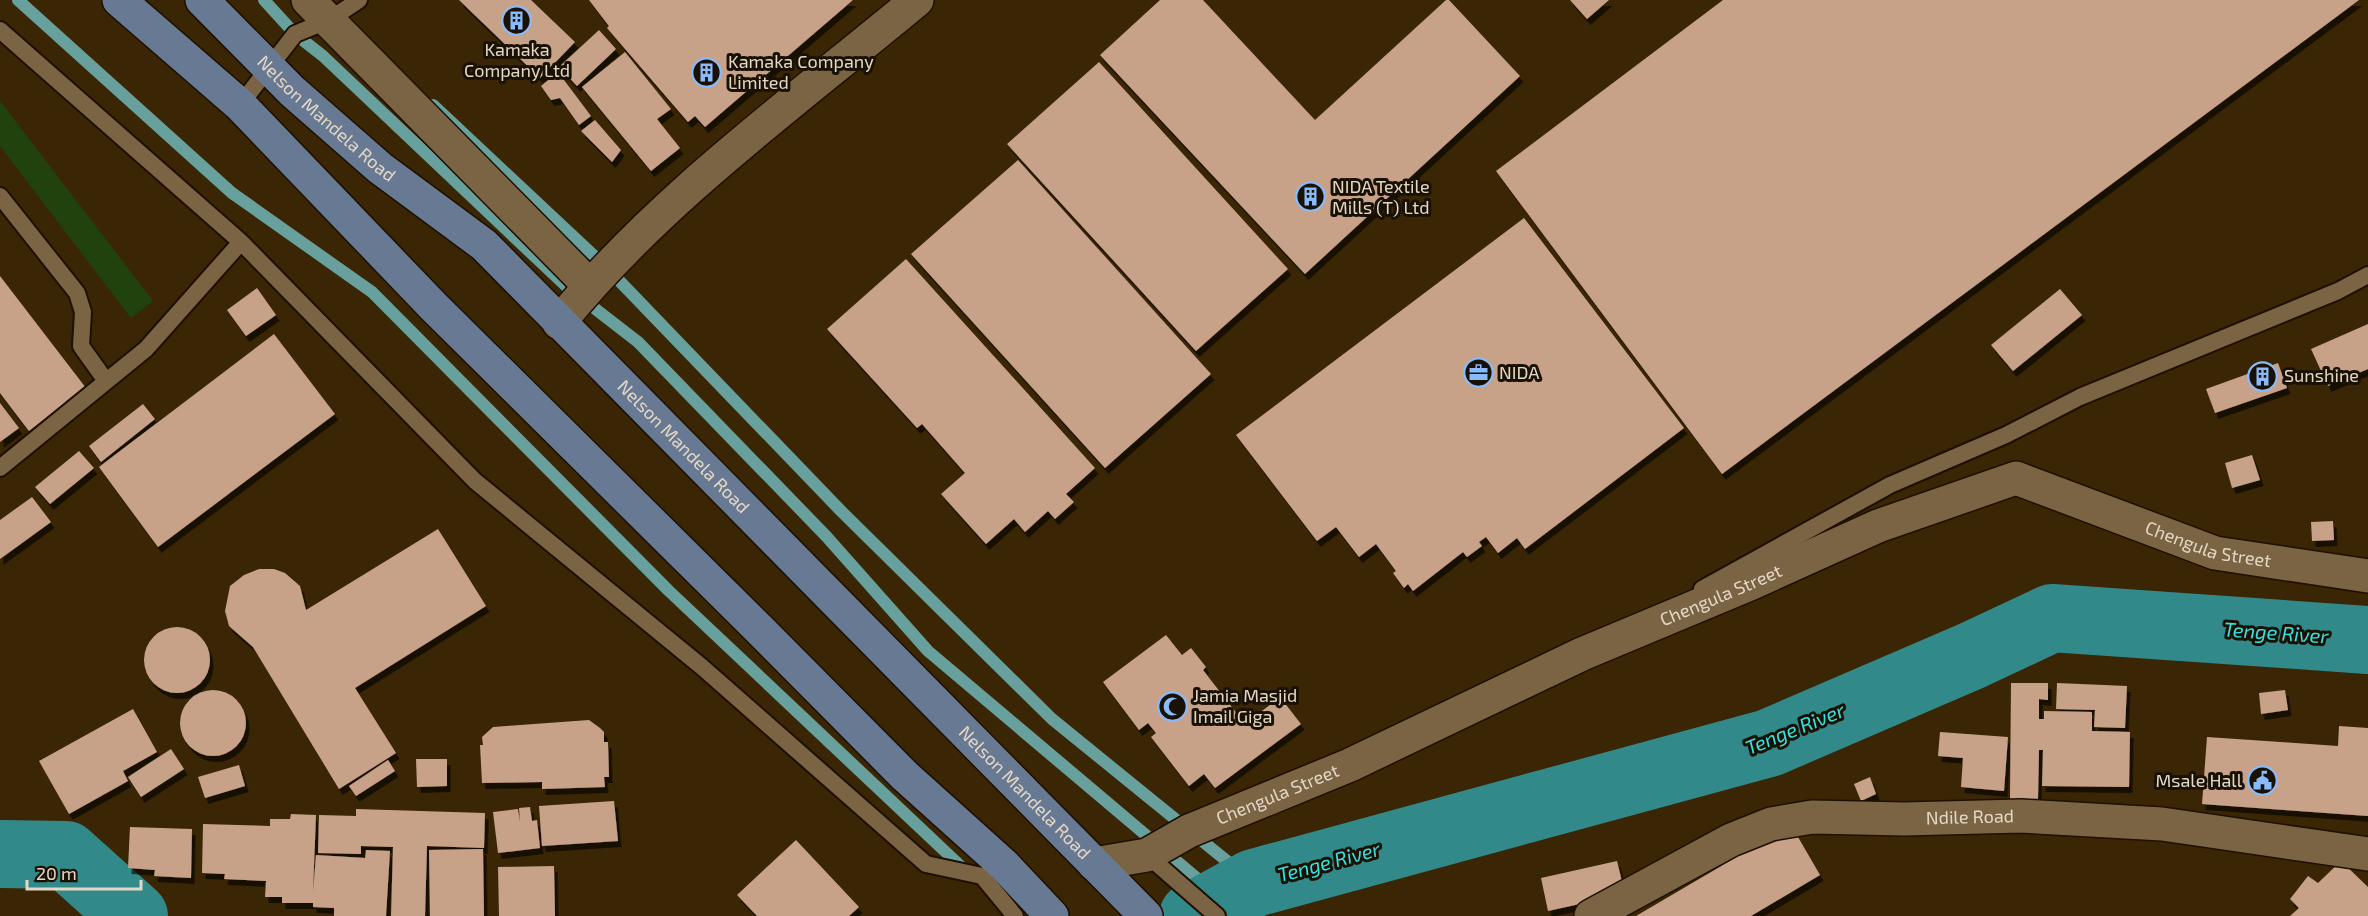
<svg xmlns="http://www.w3.org/2000/svg" width="2368" height="916" viewBox="0 0 2368 916" font-family="'Exo 2',sans-serif">
<style>
.green{fill:#21420d}
.lines{fill:none;stroke-linecap:round;stroke-linejoin:round}
.stream{stroke:#67a09c;stroke-width:12}
.river{stroke:#32898a;stroke-width:68}
.building{fill:#c7a289;filter:url(#shadow)}
.service-casing{stroke:#1e0f00;stroke-width:20}
.minor-casing{stroke:#1e0f00;stroke-width:36}
.primary-casing{stroke:#1e0f00;stroke-width:36}
.service{stroke:#7b6444;stroke-width:16}
.minor{stroke:#7b6444;stroke-width:33}
.primary{stroke:#687a93;stroke-width:33}
.labels{text-anchor:middle;stroke-width:6;stroke-linejoin:round;paint-order:stroke}
.poi-label{font-size:18px;fill:#e4d7c5;stroke:#1a1105;text-anchor:start}
.street-label{font-size:18px;fill:#e4d7c5;stroke:#1a1105}
.water-label{font-size:20px;font-style:italic;fill:#34e3e4;stroke:#1a1105}
</style>
<defs>
<filter id="shadow"><feDropShadow dx="3.5" dy="6" stdDeviation="0" flood-color="#0009"/></filter>
</defs>
<rect width="100%" height="100%" fill="#3a2604"/>
<!-- green -->
<path class="green" d="M0,101L153,301L131,318L0,146Z"/>
<g class="lines">
<!-- stream -->
<path class="stream" d="M18,0L232,193L372,292L669,591L969,874
M264,0L295,34L323,56L567,287L638,342L826,536L928,651L1224,901
M433,105L606,267L841,511L1052,719L1254,883"/>
<!-- river -->
<path class="river" d="M0,854L66,855L134,916
M1193,916L1254,883L1769,743L1971,656L2052,618L2368,640"/>
</g>
<!-- building -->
<path class="building" d="M459,0H531L575,42L540,78Z
M589,0H853L705,127L695,116L688,122L607,28L609,26Z
M1160,0H1203L1315,120L1446,0H1449L1520,76L1305,274L1100,55Z
M1570,0H1609L1587,19Z
M1723,0H2359L1722,474L1496,171Z
M599,30L616,49L577,86L559,67Z
M625,52L671,109L657,119L680,148L651,171L582,87Z
M1099,62L1288,269L1196,351L1007,144Z
M558,72L591,116L579,125L560,98L551,100L541,86Z
M595,120L621,150L612,162L581,131Z
M1018,160L1211,374L1105,468L911,254Z
M1524,218L1684,428L1525,549L1517,538L1498,553L1486,537L1479,542L1482,546L1467,557L1463,552L1413,591L1408,584L1404,588L1393,573L1396,571L1376,544L1359,557L1336,527L1317,541L1236,435Z
M906,259L1095,468L1066,494L1074,502L1055,519L1048,511L1025,532L1014,519L986,544L941,494L965,473L922,424L917,428L827,329Z
M0,276L86,388L29,431L0,393Z
M257,288L276,315L246,336L227,310Z
M2060,289L2082,315L2013,371L1991,345Z
M2368,324V369L2328,386L2311,349Z
M274,334L335,414L158,547L99,467Z
M2278,363L2287,388L2215,413L2206,389Z
M0,403L19,428L0,442Z
M143,404L155,419L101,462L89,446Z
M79,451L94,468L50,504L35,487Z
M2252,455L2260,480L2232,488L2225,463Z
M32,497L51,522L0,559V520Z
M2333,521L2334,540L2312,541L2311,522Z
M438,529L486,606L355,688L396,753L339,789L253,647L229,626L225,611L230,586L244,575L259,569H274L285,573L300,586L306,610Z
M144 660a33 33 0 1 1 66 0a33 33 0 1 1-66 0Z
M1166,635L1182,655L1191,648L1206,667L1203,670L1245,724L1280,697L1301,724L1215,788L1204,774L1189,786L1151,737L1156,733L1148,723L1139,730L1103,682Z
M2011,683H2048V700L2039,699V719H2044V711L2092,712V731L2130,732L2129,787L2042,786L2043,750H2039L2038,799H2010Z
M2057,683L2127,686L2125,728L2094,727L2095,710L2056,709Z
M2285,690L2288,710L2261,714L2259,693Z
M180 723a33 33 0 1 1 66 0a33 33 0 1 1-66 0Z
M133,709L157,752L123,771L128,781L69,814L39,761Z
M589,720L600,728L604,732V742H608L609,777H604L605,787L542,789V782L482,783L480,745H483L482,737L493,727Z
M2339,726L2368,728V816L2202,804L2207,737L2338,746Z
M1940,732L2008,737L2004,791L1961,787L1963,758L1938,756Z
M171,749L184,769L141,797L128,777Z
M416,759H447V786L417,787Z
M388,760L395,771L356,796L349,786Z
M239,765L245,786L205,798L198,777Z
M1870,777L1876,794L1861,801L1854,784Z
M614,801L618,841L542,846L539,806Z
M530,807L532,821L537,820L540,848L498,853L493,812L518,809L520,822L519,808Z
M356,809L485,813L484,848L427,846L425,916H391L393,847L361,846V854L318,853L319,815L356,816Z
M291,814L316,815L313,892L316,855L365,858L366,850L390,851L386,916H334V908L313,907V903H282V897H265L266,881L224,879L225,874L202,873L203,824L270,826V819H290Z
M1791,825L1820,875L1751,916H1636Z
M130,827L192,829L191,878L154,876L155,870L128,868Z
M796,840L859,907L849,916H757L737,895Z
M483,849L484,916H430L429,850Z
M1617,861L1625,894L1548,911L1541,878Z
M2341,861L2368,887V916H2290L2299,908L2290,899L2308,876L2318,883Z
M554,866L555,916H499L498,867Z"/>
<g class="lines">
<defs>
<path id="service" d="M0,30L241,242L475,481L702,667L926,864L982,876L1015,916
M240,105L295,34L329,20L359,0
M0,196L77,293L83,312L81,346L106,381
M0,468L146,349L241,242
M1702,589L1890,485L2006,435L2080,397L2338,291L2368,275
M1147,855L1217,916"/>
<g id="minor">
<path d="M308,0L589,285"/>
<path d="M559,323C657,201 797,100 917,0"/>
<path id="s1" d="M1094,864L1147,855L1189,831L1350,765L1582,654L1752,583L1878,526L2016,478L2215,553L2368,576"/>
<path id="s2" d="M1591,916L1731,840L1771,824L1812,817L1904,819L2021,816L2162,824L2368,854"/>
</g>
<g id="primary">
<path d="M119,0L240,105L433,306L760,630L905,776L1004,865L1052,916"/>
<path id="s3" d="M202,0L292,91L380,168L484,245L1146,916"/>
</g>
</defs>
<!-- service casing -->
<use href="#service" class="service-casing"/>
<!-- minor casing -->
<use href="#minor" class="minor-casing"/>
<!-- primary casing -->
<use href="#primary" class="primary-casing"/>
<!-- service -->
<use href="#service" class="service"/>
<!-- minor -->
<use href="#minor" class="minor"/>
<!-- primary -->
<use href="#primary" class="primary"/>
</g>
<!-- icons -->
<defs>
<symbol id="building-ring" viewBox="-11 -11 22 22"><circle r="9.5" fill="#1a1105" stroke="#89bafc" stroke-width="1.5"/><path d="M-4-6H4V6H1V3H-1V6H-4ZM-2.5-4.3h1.7v1.8h-1.7ZM.8-4.3h1.7v1.8H.8ZM-2.5-1h1.7V.8h-1.7ZM.8-1h1.7V.8H.8Z" fill="#89bafc"/></symbol>
<symbol id="office-ring" viewBox="-11 -11 22 22"><circle r="9.5" fill="#1a1105" stroke="#89bafc" stroke-width="1.5"/><path d="M-6-3h4V-5.5h4V-3h4V5H-6ZM-1-4.5V-3h2v-1.5ZM-6 0V1H6V0Z" fill="#89bafc"/></symbol>
<symbol id="mosque-ring" viewBox="-11 -11 22 22"><circle r="9.5" fill="#1a1105" stroke="#89bafc" stroke-width="1.5"/><path d="M3.5-4.9A6 6 0 1 0 3.5 4.9A5 5 0 1 1 3.5-4.9Z" fill="#89bafc"/></symbol>
<symbol id="civic-ring" viewBox="-11 -11 22 22"><circle r="9.5" fill="#1a1105" stroke="#89bafc" stroke-width="1.5"/><path d="M-.6-6.5H3V-4.5H.6V-3L4-1V1h2V6H-6V1h2V-1L-.6-3ZM-1.2 2.5V6h2.4V2.5Z" fill="#89bafc"/></symbol>
</defs>
<g fill-rule="evenodd">
<use href="#building-ring" x="500" y="4" width="33" height="33"/>
<use href="#building-ring" x="690" y="56" width="33" height="33"/>
<use href="#building-ring" x="1294" y="180" width="33" height="33"/>
<use href="#office-ring" x="1462" y="356" width="33" height="33"/>
<use href="#building-ring" x="2246" y="360" width="33" height="33"/>
<use href="#mosque-ring" x="1156" y="690" width="33" height="33"/>
<use href="#civic-ring" x="2246" y="764" width="33" height="33"/>
</g>
<g class="labels">
<!-- poi labels -->
<g class="poi-label">
<text x="517" y="56" text-anchor="middle">Kamaka<tspan x="517" dy="21">Company Ltd</tspan></text>
<text x="728" y="68">Kamaka Company<tspan x="728" dy="21">Limited</tspan></text>
<text x="1332" y="193">NIDA Textile<tspan x="1332" dy="21">Mills (T) Ltd</tspan></text>
<text x="1499" y="379">NIDA</text>
<text x="2284" y="382">Sunshine</text>
<text x="1193" y="702">Jamia Masjid<tspan x="1193" dy="21">Imail Giga</tspan></text>
<text x="2242" y="787" text-anchor="end">Msale Hall</text>
</g>
<!-- street labels -->
<g class="street-label">
<text dy="6" stroke="none"><textPath href="#s3" startOffset="172">Nelson Mandela Road</textPath></text>
<text dy="6" stroke="none"><textPath href="#s3" startOffset="658">Nelson Mandela Road</textPath></text>
<text dy="6" stroke="none"><textPath href="#s1" startOffset="1206">Chengula Street</textPath></text>
<text dy="6" stroke="none"><textPath href="#s1" startOffset="684">Chengula Street</textPath></text>
<text dy="6" stroke="none"><textPath href="#s3" startOffset="1144">Nelson Mandela Road</textPath></text>
<text dy="6" stroke="none"><textPath href="#s1" startOffset="198">Chengula Street</textPath></text>
<text dy="6" stroke="none"><textPath href="#s2" startOffset="402">Ndile Road</textPath></text>
</g>
<!-- water labels -->
<g class="water-label">
<text transform="translate(2276 633) rotate(4)" y="7">Tenge River</text>
<text transform="translate(1795 729) rotate(-22)" y="7">Tenge River</text>
<text transform="translate(1329 862) rotate(-15)" y="7">Tenge River</text>
</g>
</g>
<!-- scale -->
<path d="M27 880v9h114v-9" fill="none" stroke="#e4d7c5" stroke-width="3"/>
<text x="36" y="880" font-size="18" fill="#e4d7c5" stroke="#1a1105" stroke-width="4.5" paint-order="stroke">20 m</text>
</svg>
